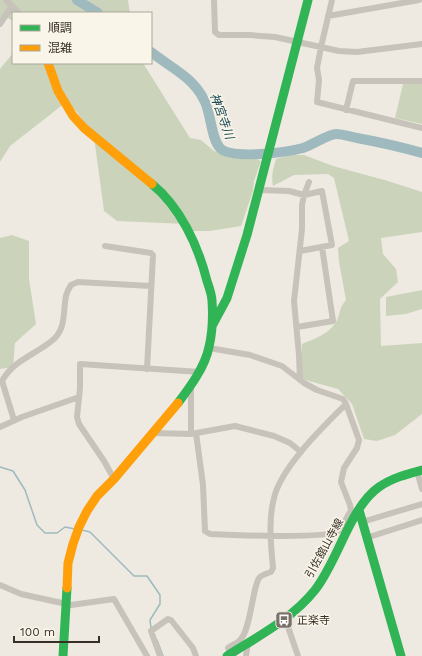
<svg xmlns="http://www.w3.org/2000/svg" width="422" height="656" viewBox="0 0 422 656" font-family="'Work Sans','Noto Sans JP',sans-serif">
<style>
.green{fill:#cbd4bb}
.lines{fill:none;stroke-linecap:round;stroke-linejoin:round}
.stream{stroke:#9ebabf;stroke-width:1.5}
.river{stroke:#9ebabf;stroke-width:10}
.street{stroke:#c7c2ba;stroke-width:6}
.fast{stroke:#30b455;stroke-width:9}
.slow{stroke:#ff9f0a;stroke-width:9}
.labels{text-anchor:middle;stroke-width:3;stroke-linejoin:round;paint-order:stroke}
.street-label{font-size:11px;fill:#383028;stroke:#faf5e9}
.poi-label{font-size:11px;fill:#383028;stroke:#faf5e9;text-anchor:start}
.water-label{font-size:12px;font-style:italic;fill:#1d4c5b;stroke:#faf5e9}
</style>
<rect width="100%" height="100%" fill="#eeeae1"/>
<!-- green -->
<path class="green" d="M0,0H128L130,13H13V21L6,17L0,24Z
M13,53V63H143L190,138L201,140L214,151L231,155L244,154L261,161L254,181L253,191L241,226L210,231H192L186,224L117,221L104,211L94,137L76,111L63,97L65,103L10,146L0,162V69Z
M403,84H422V124L395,118Z
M290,155H304L333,166L388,181L422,192V232L381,238L383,254L396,269L398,282L380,299L381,346L422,343V414L395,435L377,441L364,439L352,404L338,389L302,379V344C314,339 329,334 336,322C341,314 338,309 346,300L339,262L338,248L349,241L334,178L328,174L294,175L273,186C271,176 273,169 276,159Z
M12,235L29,241V279L36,324L15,343L13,367L0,369V238Z
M422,290V309L406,314L386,316V297Z"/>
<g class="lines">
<!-- stream -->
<path class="stream" d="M0,467L13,471L25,490L37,525L45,533H57L65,527L75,529
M82,530L90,532L134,576H147L160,595V604L150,620L151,628
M157,640L163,656"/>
<!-- river -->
<path class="river" d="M77,0L98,13
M151,52C170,67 193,77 204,100C211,112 211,139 220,148C232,160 288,152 303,148C312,145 329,134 336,134C343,134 351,137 357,138C379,142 401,147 422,153"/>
<!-- street -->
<path class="street" d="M6,0L19,13
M214,0L215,32L219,35H249L275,37L339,51L357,52L422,44
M332,0L321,47L317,68L319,80L317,102L422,128
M328,16L419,0
M0,24L12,6
M346,110L353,81H422
M259,190L289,191L304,195L322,191L332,245L300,251
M105,246L151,253L153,255L147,369
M297,327L333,321L322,247
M209,348L250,355L282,366L304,383L317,390L343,399L346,404L359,440L357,448L344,468L341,482L350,505L351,511L356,516
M300,380L299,355L294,301L302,229V205L304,195L309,182
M191,388V434
M14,420L2,381C13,360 37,354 54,339C66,328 63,311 66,296C67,292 69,288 71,285L78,282L151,286
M0,427L22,417L79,397
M152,433L191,434L235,426L274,436L290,443L301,452
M196,433L203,485L205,531L210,534C228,535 328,539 338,531C344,527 346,517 351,511
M417,471L422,489
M114,479L104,461L79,424L77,417L80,388V364L200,372
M362,522L422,504
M366,538L422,520
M0,585L21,594L71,605L114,599L147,656
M285,618L298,656
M231,653L228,648C232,645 238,643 241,639C251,628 253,583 260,577C262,575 268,573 271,572L273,568C271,545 268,521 274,498C281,467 324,426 346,404
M160,656L151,631L168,619L171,620L193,648L196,656
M246,656L248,642"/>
<!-- fast -->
<path class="fast" d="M152,184C180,207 198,245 207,281C209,287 212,295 212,301C213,315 212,334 209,347C205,367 190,387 178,403
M212,326L227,298L247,235L308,0
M359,510L401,656
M63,656L67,588
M227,656C257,637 292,619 315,590C338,561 350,507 379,487C392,478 407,474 422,470"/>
<!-- slow -->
<path class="slow" d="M48,63L58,91L73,116L84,128L152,184
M67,588L68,563L73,544L79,527L87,511L97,496L114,479L178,403"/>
</g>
<!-- icons -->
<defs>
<symbol id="bus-square" viewBox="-11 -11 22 22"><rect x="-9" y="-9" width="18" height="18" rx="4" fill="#787169" stroke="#faf5e9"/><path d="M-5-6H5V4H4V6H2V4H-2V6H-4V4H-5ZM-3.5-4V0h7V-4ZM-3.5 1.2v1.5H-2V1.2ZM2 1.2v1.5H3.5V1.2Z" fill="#fff"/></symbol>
</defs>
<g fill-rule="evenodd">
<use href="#bus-square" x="274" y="610" width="20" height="20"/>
</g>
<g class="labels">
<!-- street labels -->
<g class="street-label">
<text transform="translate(324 548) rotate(-61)" y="4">引佐舘山寺線</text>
</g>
<!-- poi labels -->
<g class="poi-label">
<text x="297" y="624">正楽寺</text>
</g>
<!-- water labels -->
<g class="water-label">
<text transform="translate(222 116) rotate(70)" y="4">神宮寺川</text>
</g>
</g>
<!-- legend -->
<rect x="12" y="12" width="140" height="52" fill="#faf5e9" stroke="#aca69c"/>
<rect x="20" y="25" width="20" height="6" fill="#30b455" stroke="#aca69c"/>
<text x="48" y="32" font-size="12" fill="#383028">順調</text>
<rect x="20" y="45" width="20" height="6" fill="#ff9f0a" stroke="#aca69c"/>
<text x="48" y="52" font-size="12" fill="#383028">混雑</text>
<!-- scale -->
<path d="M14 636v6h85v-6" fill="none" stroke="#383028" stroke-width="2"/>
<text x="20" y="636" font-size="12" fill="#383028" stroke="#faf5e9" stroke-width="3" paint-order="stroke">100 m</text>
</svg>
